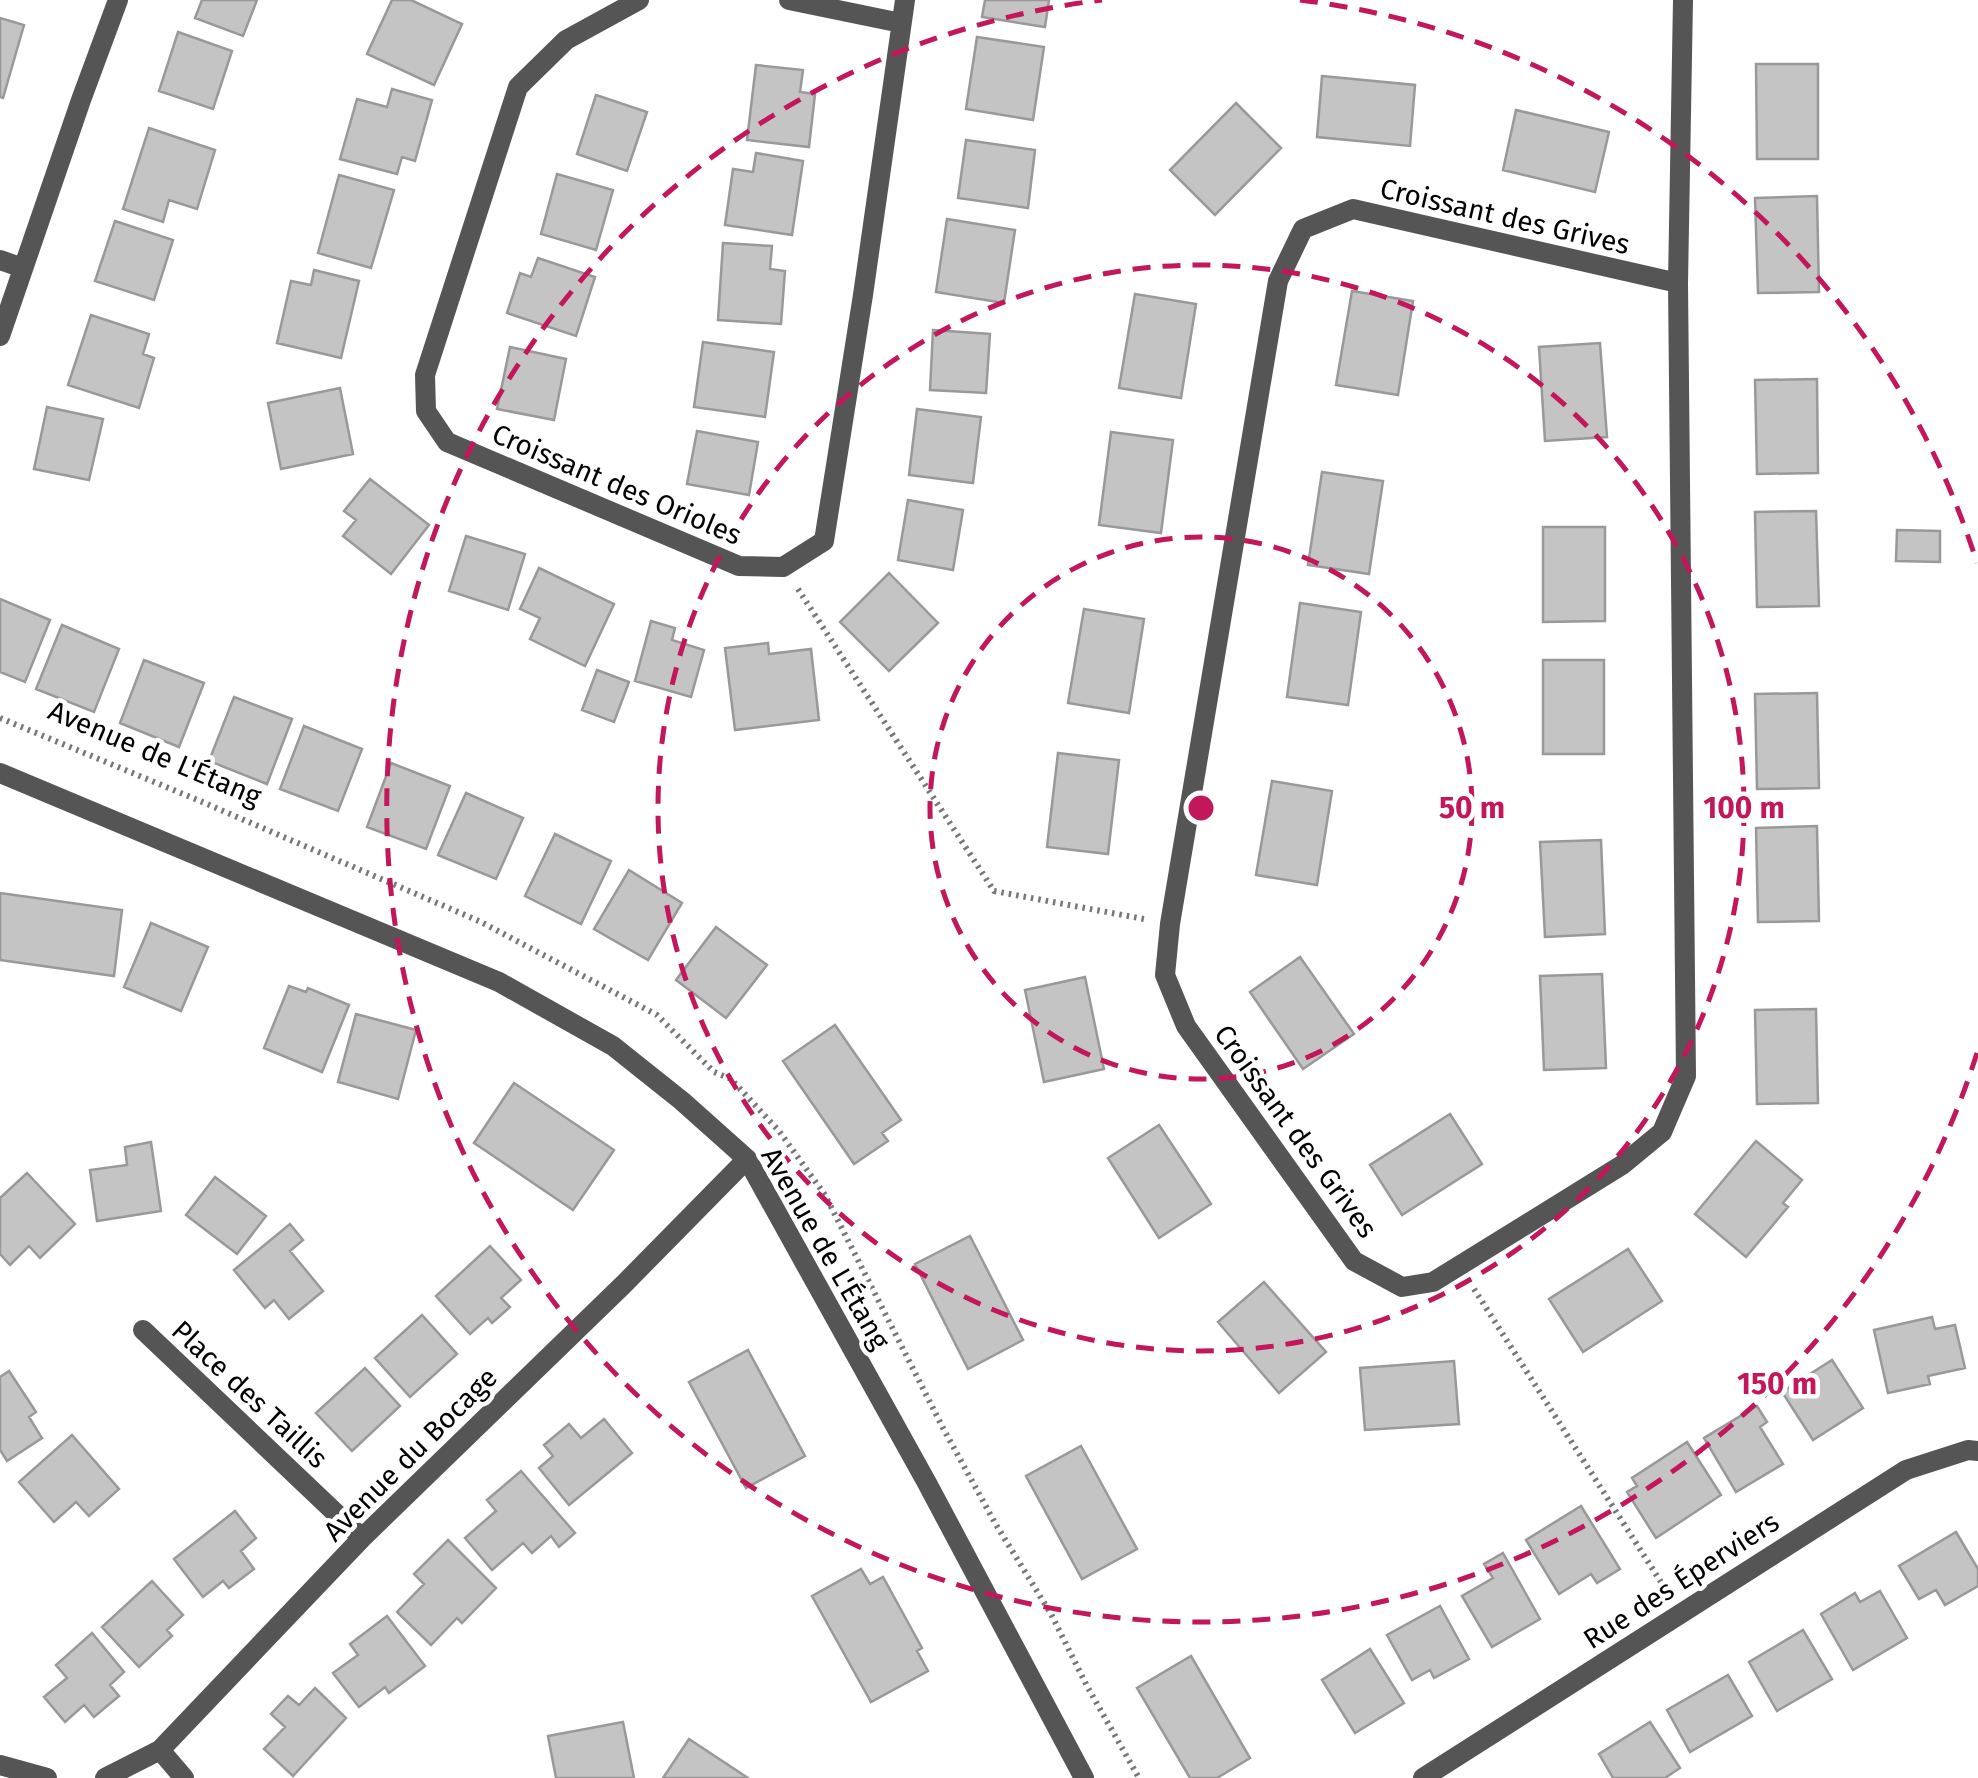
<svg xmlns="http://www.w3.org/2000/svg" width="1978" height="1778" viewBox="0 0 1978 1778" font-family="'Fira Sans',sans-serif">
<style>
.building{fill:#c4c4c4;stroke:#999;stroke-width:2.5}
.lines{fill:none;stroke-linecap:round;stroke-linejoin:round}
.path{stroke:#777;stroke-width:6;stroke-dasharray:2.5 5;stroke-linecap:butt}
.minor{stroke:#555;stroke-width:20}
.ring{fill:none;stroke:#c2185b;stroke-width:5;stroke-dasharray:18 12}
.labels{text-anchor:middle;stroke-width:9;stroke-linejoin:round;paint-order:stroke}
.street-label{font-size:28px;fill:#000;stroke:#fff}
.centre{fill:#c2185b;stroke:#fff;stroke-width:5}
.ring-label{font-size:30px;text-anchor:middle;font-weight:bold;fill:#c2185b;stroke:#fff;stroke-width:9;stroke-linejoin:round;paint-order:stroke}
</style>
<rect width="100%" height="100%" fill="#fff"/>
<!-- building -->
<path class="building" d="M202,0H257L243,36L195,18Z
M392,0H411L462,24L434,85L367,54Z
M985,0H1049L1045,27L982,17Z
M0,18L24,25L3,98L0,97Z
M178,32L232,51L213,109L159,91Z
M977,37L1044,47L1033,120L966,109Z
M1756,64H1818V159H1757Z
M756,65L803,70L800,92L815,94L809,147L747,140Z
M1322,76L1415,85L1410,146L1317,137Z
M392,89L432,100L415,161L402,157L397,174L340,159L357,99L387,107Z
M596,95L647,112L627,171L577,154Z
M1236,103L1281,148L1215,215L1170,170Z
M1516,110L1609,132L1595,192L1503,170Z
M149,128L215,150L197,209L169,200L163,222L123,209Z
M966,140L1035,150L1028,208L958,198Z
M756,153L803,161L792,235L725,225L733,169L753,172Z
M557,174L613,190L596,250L541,234Z
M339,175L394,190L371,268L318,253Z
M1817,196L1819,292L1758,293L1755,198Z
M947,219L1015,230L1004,303L936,292Z
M115,221L173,240L154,300L95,281Z
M723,243L772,246L770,269L785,271L781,324L718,320Z
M538,258L595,277L576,336L507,313L520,273L531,277Z
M314,270L359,281L341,358L277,343L291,281L311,285Z
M1352,291L1413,301L1398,395L1336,385Z
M1135,294L1196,304L1181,398L1119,388Z
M91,315L149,334L143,354L154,358L139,408L68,385Z
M933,330L990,334L986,393L930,390Z
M703,342L774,352L765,417L694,407Z
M1600,343L1607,437L1545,441L1539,347Z
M510,347L566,359L554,420L497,409Z
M1817,379L1818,473L1757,474L1755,380Z
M340,388L353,454L281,469L268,403Z
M47,407L103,419L89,480L34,469Z
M917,409L981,417L973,483L909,475Z
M697,431L758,442L749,495L687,484Z
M1111,432L1173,440L1161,533L1099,525Z
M1322,472L1383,481L1369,574L1308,565Z
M370,479L429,525L391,574L343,536L356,520L344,511Z
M908,500L963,510L953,570L898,560Z
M1816,511L1819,606L1757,607L1755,512Z
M1543,527H1605V621L1543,622Z
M1897,530L1940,531V562L1896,561Z
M466,536L525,554L508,610L449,591Z
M539,568L614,604L585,666L530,639L540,618L520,609Z
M889,573L938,623L889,671L840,622Z
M0,599L50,620L25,682L0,672Z
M1300,603L1361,612L1348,705L1287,697Z
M1084,609L1144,619L1129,713L1068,703Z
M651,621L675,628L672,640L704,650L691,697L635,681Z
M62,625L119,649L94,712L36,689Z
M768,643L769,654L811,649L819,720L735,730L725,648Z
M144,660L204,683L179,747L120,723Z
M1543,660H1604V754H1543Z
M597,670L629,682L614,722L582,710Z
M1817,693L1819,788L1757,789L1755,694Z
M234,697L292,719L267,784L209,761Z
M304,726L362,749L338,811L280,789Z
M1058,753L1119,760L1108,854L1047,847Z
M391,763L450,786L426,849L367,827Z
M1272,781L1332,791L1317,885L1256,875Z
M466,793L523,818L496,879L438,855Z
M1817,826L1819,921L1758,922L1756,828Z
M555,834L611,861L581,924L525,896Z
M1601,840L1605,934L1545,937L1540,842Z
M629,870L682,903L648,960L594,929Z
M0,893L122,910L114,976L0,960Z
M151,923L208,947L181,1011L124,987Z
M716,927L767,965L726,1018L676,980Z
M1300,957L1354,1034L1303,1069L1250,992Z
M1602,974L1606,1068L1544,1070L1540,976Z
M1085,977L1104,1069L1044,1082L1025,990Z
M289,986L306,992L308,988L349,1005L322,1072L264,1048Z
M1816,1009L1818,1103L1757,1104L1755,1010Z
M356,1014L416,1030L398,1099L338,1082Z
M835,1025L901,1120L882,1133L888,1141L854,1164L783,1061Z
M514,1083L614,1150L573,1210L474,1143Z
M1450,1114L1482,1164L1402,1215L1370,1165Z
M1159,1125L1211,1204L1159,1238L1108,1158Z
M1756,1141L1802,1180L1783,1203L1788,1207L1746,1257L1695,1214Z
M151,1142L161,1211L97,1221L90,1170L127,1165L125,1147Z
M27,1173L75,1224L40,1258L29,1246L10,1265L0,1254V1198Z
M215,1177L266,1216L237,1254L186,1215Z
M290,1224L303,1240L290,1251L323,1291L289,1319L274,1300L265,1308L234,1270Z
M970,1236L1023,1340L968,1369L915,1264Z
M490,1246L521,1280L501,1298L510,1307L492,1323L488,1318L470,1334L436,1296Z
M1628,1249L1662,1301L1583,1352L1549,1299Z
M1264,1282L1326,1352L1279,1393L1218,1322Z
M422,1315L457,1354L410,1397L375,1358Z
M1932,1317L1935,1329L1955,1325L1965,1368L1928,1376L1930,1384L1888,1393L1874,1330Z
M748,1350L805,1456L746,1488L689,1382Z
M1832,1360L1863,1408L1813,1440L1782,1392Z
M1454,1361L1459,1424L1365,1430L1360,1368Z
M365,1368L400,1406L352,1451L316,1413Z
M9,1371L36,1412L29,1417L42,1438L7,1461L0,1450V1377Z
M1757,1406L1767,1422L1760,1427L1783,1464L1736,1492L1704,1438Z
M604,1419L632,1453L569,1505L539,1468L553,1456L544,1445L569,1424L581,1438Z
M72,1435L119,1489L89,1516L76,1502L54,1522L19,1482Z
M1687,1442L1721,1495L1656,1538L1627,1492L1637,1486L1632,1478Z
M1081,1446L1137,1549L1082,1579L1026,1476Z
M521,1471L575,1533L559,1547L551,1536L532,1553L523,1543L492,1570L465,1538L496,1511L487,1500Z
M1581,1506L1620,1569L1597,1583L1591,1574L1559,1594L1526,1540Z
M235,1511L256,1538L241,1551L254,1569L229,1588L223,1581L203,1597L174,1559Z
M1956,1532L1978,1569V1586L1945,1605L1936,1590L1919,1599L1899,1566Z
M448,1540L496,1588L462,1623L457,1618L431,1645L397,1612L424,1584L414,1574Z
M1503,1553L1540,1619L1492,1647L1462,1596L1493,1578L1484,1564Z
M861,1569L870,1584L883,1577L922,1648L917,1651L928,1671L871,1702L812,1596Z
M152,1581L183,1615L167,1630L172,1636L139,1667L102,1627Z
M1880,1591L1907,1638L1853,1670L1821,1614L1855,1593L1860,1602Z
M1440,1606L1469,1659L1434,1678L1430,1670L1412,1680L1387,1635Z
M387,1616L425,1666L389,1693L385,1687L359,1707L333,1673L358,1655L350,1644Z
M1803,1630L1832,1679L1777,1711L1749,1662Z
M92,1633L124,1672L110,1685L119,1696L94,1717L84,1705L65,1722L44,1697L67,1678L56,1665Z
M1370,1649L1404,1703L1355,1733L1322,1680Z
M1191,1656L1250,1758L1217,1778H1190L1137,1688Z
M1728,1675L1752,1716L1690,1752L1667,1710Z
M315,1688L346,1718L293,1776L264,1749L285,1727L271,1714L288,1696L299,1705Z
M623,1722L634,1778H556L548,1736Z
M1650,1722L1680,1768L1665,1778H1613L1599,1754Z
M689,1739L748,1778H663Z"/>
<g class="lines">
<!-- path -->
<path class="path" d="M798,589L994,891L1144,919
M0,718L200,801L479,921L657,1015L714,1072L731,1079L779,1131L825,1195L943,1428L995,1523L1051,1614L1087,1686L1139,1778
M1474,1289L1666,1590"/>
<!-- minor -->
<path class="minor" d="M639,0L566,40L518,87L425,375L426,411L447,442L739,566L783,567L824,541L863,295L905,0
M789,0L901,23
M0,260L23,268
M1678,283L1353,209L1303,229L1278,281L1170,924L1165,975L1186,1026L1354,1261L1402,1287L1433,1282L1622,1165L1662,1132L1686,1076L1678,283L1683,0
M0,336L81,100L118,0
M0,773L499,982L613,1046L682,1101L747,1159L927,1483L1084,1778
M143,1330L362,1538
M160,1750L184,1778
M0,1765L47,1778
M105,1778L160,1750L362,1538L624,1284L747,1159
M1423,1778L1906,1470L1968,1450L1978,1451"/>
</g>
<!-- distance rings -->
<g class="ring">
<circle cx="1201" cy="808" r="271"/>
<circle cx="1201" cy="808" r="543"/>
<path d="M1977 1053A814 814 0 1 1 1102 0M1300 0A814 814 0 0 1 1977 563"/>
</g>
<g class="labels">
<!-- street labels -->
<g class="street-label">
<text transform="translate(1505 216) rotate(13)" y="10">Croissant des Grives</text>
<text transform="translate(617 484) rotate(23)" y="10">Croissant des Orioles</text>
<text transform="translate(155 753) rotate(23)" y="10">Avenue de L'Étang</text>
<text transform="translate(1296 1131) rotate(54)" y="10">Croissant des Grives</text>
<text transform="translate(826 1248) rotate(60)" y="10">Avenue de L'Étang</text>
<text transform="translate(250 1394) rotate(43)" y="10">Place des Taillis</text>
<text transform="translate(410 1454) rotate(-45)" y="10">Avenue du Bocage</text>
<text transform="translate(1681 1580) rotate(-33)" y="10">Rue des Éperviers</text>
</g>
</g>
<circle cx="1201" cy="808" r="15" class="centre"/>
<g class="ring-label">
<text x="1472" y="818">50 m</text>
<text x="1744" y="818">100 m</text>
<text x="1777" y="1394">150 m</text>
</g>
</svg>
